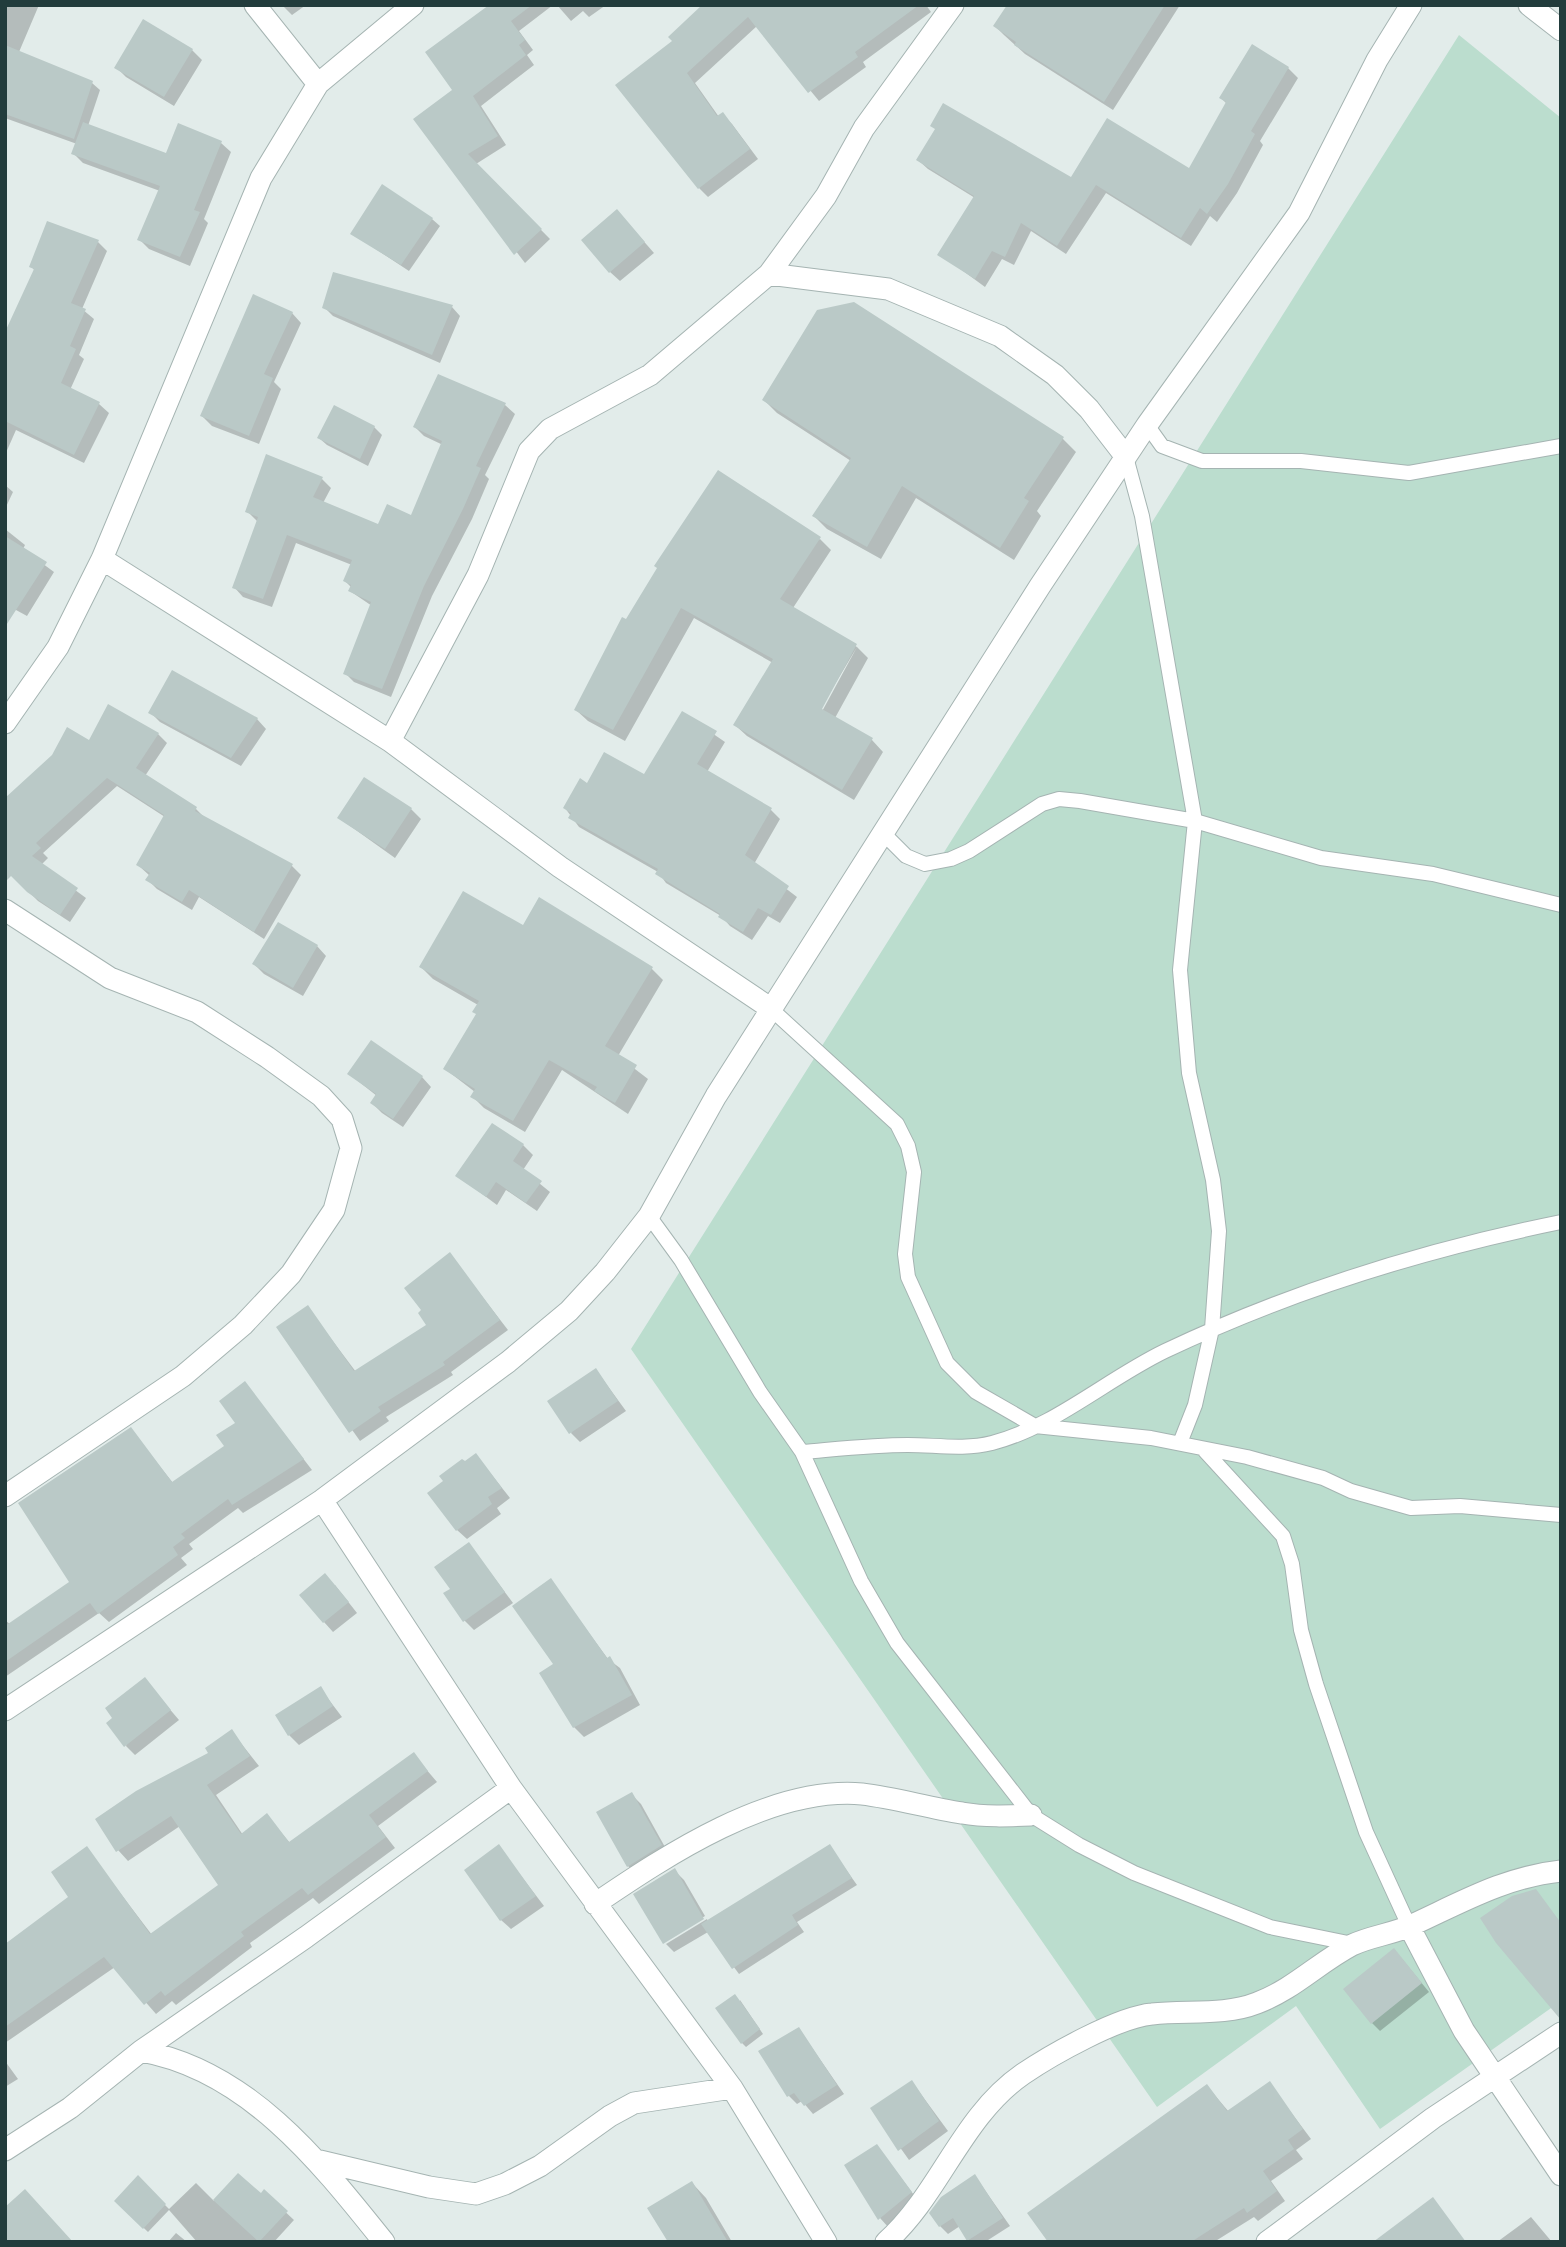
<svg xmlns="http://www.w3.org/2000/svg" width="1566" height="2247" viewBox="0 0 1566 2247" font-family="'IBM Plex Sans',sans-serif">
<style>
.green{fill:#bbddce}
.shadow{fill:#0003}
.building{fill:#bac9c7}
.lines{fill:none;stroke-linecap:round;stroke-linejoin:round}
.lane-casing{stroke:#a5b4b2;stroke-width:16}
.street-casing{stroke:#a5b4b2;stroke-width:23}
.lane{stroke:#fff;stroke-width:14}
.street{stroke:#fff;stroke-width:21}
</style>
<rect width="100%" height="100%" fill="#e2ecea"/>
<!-- green -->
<path class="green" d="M1459,35L1561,118V2001L1380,2129L1296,2006L1157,2107L631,1349Z"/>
<!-- shadow -->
<path class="shadow" d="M5,5H39L19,52L92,83L100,90L88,126L167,156L221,143L231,152L204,219L208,223L190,266L149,249L139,239L160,191L83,163L73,153L77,144L5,118Z
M282,5H306L292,15Z
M490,5H553L519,31L533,50L527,55L534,65L481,106L506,145L476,164L550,239L525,263L415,119L454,91Z
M557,5H606L589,17L583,11L571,21Z
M705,5H926L931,12L863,62L866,67L819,101L757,26L695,83L719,117L723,115L732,124L758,159L708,197L699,188L675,42Z
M1008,5H1180L1113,110L1025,54L1004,35L995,26Z
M1252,47L1288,68L1298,78L1260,141L1263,145L1237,193L1217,222L1210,216L1191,246L1106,193L1066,254L1031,231L1014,265L1002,259L985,287L940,254L975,198L928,169L918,160L1071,180L1190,170L1227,104L1221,98Z
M192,50L202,60L174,106L126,77L116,67Z
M432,219L440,226L409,271L353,234Z
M626,221L654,253L620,281L610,272Z
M98,242L107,251L82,309L94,319L79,355L84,359L70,390L99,404L109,413L84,463L16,430L5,455V334L35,271L31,266Z
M854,304L1063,439L1076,452L1037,511L1041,516L1014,560L916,498L881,559L827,529L814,516L851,461L777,413L764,400Z
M324,307H452L460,316L440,363L333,316Z
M292,313L301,323L274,382L281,389L259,444L212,426L202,416Z
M439,376L505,405L515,414L485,475L489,479L472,519L432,596L391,697L354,682L345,673L372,606L350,591L351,587L345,581L352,565L296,543L272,607L243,597L234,587L258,522L247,511L322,479L331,488L323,503L379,526L412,518L443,445L424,436L415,427Z
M335,408L374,427L382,435L368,466L327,445L319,438Z
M5,485L13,492L5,509Z
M5,529L25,545L23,549L54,572L27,616L5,604Z
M820,539L831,550L793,608L857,647L816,716L819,717L857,647L868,658L835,718L872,740L883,752L854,800L747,736L735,725L773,663L694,618L625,741L588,721L576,710L626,621Z
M150,712L257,719L266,729L241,766L160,722Z
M683,713L725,742L707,772L771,810L780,819L754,864L797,897L780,923L768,916L752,940L730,926L721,916L666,883L658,872L579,827L565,808L588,785L645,776Z
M158,734L167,743L145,776L196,809L206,819L292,866L301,875L264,939L199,897L192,910L157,889L148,880L150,876L138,865L165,817L117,786L43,853L48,858L41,865L86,898L70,922L38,901L5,868L90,742Z
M411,809L421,819L395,858L339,818Z
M524,927L651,968L663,980L618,1056L648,1079L628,1114L562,1070L525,1132L484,1108L472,1096L475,1092L445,1069L478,1015V1005L433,979L421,967Z
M317,946L326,956L303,996L264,974L254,964Z
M349,1074L422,1077L431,1087L403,1127L382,1113L372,1103L377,1096Z
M523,1145L533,1155L523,1170L550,1192L537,1211L506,1190L497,1205L458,1176Z
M450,1255L508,1330L451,1372L453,1375L386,1417L389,1421L360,1441L279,1327L308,1308L356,1372L429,1325Z
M596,1370L626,1411L580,1442L571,1433Z
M245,1383L312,1470L243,1513L238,1508L189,1544L193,1549L181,1558L187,1565L109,1622L99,1613L5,1677V1620L11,1625L72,1582L130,1429L173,1483L226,1446L237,1423Z
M476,1455L510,1498L497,1508L501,1514L467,1539L457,1530L464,1464Z
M469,1544L513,1603L474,1630L464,1620L452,1589Z
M551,1581L608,1659L620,1668L640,1705L584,1737L574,1727L555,1664Z
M335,1585L357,1613L333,1632L324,1622Z
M144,1679L179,1720L135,1755L126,1746Z
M320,1688L342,1717L299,1745L289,1735Z
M232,1732L259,1766L216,1795L243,1835L267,1816L290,1843L414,1755L437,1782L378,1826L395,1848L319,1904L313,1898L250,1943L252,1947L176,2005L172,2001L156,2014L115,1967L5,2043V1946L71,1898L86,1848L152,1935L220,1886L180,1826L128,1861L118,1850Z
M631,1794L641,1804L670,1856L638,1876L628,1866Z
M499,1847L544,1906L511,1929L501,1920Z
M830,1847L857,1885L797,1922L804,1932L739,1974L708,1932L674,1952L666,1944L707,1919L708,1922Z
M674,1870L684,1880L705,1916L664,1941Z
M1402,1959L1429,1992L1380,2031L1372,2023Z
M740,2000L763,2034L746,2047L742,2043Z
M799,2029L844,2094L813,2114L802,2101L797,2104L789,2096Z
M5,2061L18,2079L5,2087Z
M912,2082L948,2131L909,2160L872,2108Z
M1269,2083L1311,2139L1296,2150L1303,2159L1271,2181L1285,2201L1258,2221L1254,2217L1214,2242H1050L1207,2086L1229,2112Z
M877,2146L920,2203L889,2228L880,2218Z
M238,2175L261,2196L264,2192L294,2220L274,2242H197L169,2210L148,2232L116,2201L138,2178L169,2209L196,2183L214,2201Z
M975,2176L1010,2226L985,2242H970L960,2226L948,2234L940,2226Z
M692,2183L706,2198L732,2242H700Z
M1531,2217L1552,2242H1497Z
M176,2233L187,2242H168Z"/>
<!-- building -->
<path class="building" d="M489,5H532L511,21L525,40L519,45L526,55L473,96L498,136L468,154L542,229L514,255L413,119L452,90L425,52Z
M702,5H919L855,52L858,57L808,93L748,17L687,73L717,116L723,112L750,149L698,189L615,85L672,41L668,37Z
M1007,5H1165L1104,102L1014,45L1016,42L993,26Z
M143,19L193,49L164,97L114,68Z
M1252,44L1289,67L1251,131L1255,134L1228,184L1207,214L1200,208L1181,238L1096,185L1057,246L1021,223L1005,257L992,251L975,279L937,255L974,196L916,160L935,129L930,126L943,103L1071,177L1107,118L1189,168L1226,102L1219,98Z
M5,45L93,81L74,139L5,114Z
M83,122L166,153L178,123L222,141L194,210L200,212L180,257L137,240L160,186L71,154Z
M382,184L433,218L401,265L350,234Z
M617,209L645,242L609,273L581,240Z
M47,221L99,240L71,303L86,309L70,346L76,349L61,383L100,402L74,455L5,421V332L34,269L29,267Z
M333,272L453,305L432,355L322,308Z
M253,294L293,312L264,374L273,378L249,436L200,416Z
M854,302L1064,437L1024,498L1029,501L1000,548L902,486L867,547L812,516L851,458L762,400L817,310Z
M438,374L506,403L476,466L481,468L463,509L424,586L382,689L343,674L371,602L348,591L351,585L343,581L352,560L287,535L263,599L232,588L258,517L245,512L266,454L323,477L313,497L378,524L387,504L411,515L442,441L413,427Z
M334,405L375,426L360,459L317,438Z
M718,470L821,537L780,599L857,644L822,709L873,738L842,790L733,725L773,659L681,608L613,730L574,710L622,617L626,619L657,568L654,566Z
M5,536L47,562L5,627Z
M172,670L258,718L231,758L148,713Z
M108,704L159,733L136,768L197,807L195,811L293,864L254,932L189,890L182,902L145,880L150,873L136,865L164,815L107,778L36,843L41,848L32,856L78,888L60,915L27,892L11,876L5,882V798L52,755L67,727L89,740Z
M682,711L717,731L697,764L772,808L745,855L789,886L771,915L758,908L743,932L718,917L720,914L655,874L658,869L568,818L571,813L563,808L580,778L587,783L604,752L644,774Z
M364,777L412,808L385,849L337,818Z
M463,891L523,925L539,897L653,967L605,1046L637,1065L615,1103L594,1091L597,1087L549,1060L513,1121L470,1097L475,1089L443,1069L476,1014L472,1012L479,1001L419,967Z
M278,922L318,945L293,988L252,964Z
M371,1040L423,1076L393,1119L370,1103L376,1094L347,1074Z
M492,1123L524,1144L513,1161L542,1181L526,1203L496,1182L486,1197L455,1176Z
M450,1252L500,1320L443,1362L445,1365L378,1407L381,1411L349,1433L276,1327L308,1305L354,1371L426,1325L418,1313L421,1310L404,1288Z
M596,1368L618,1401L569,1434L547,1401Z
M245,1381L304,1459L232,1505L228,1499L181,1534L185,1538L173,1547L178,1555L98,1614L90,1603L5,1662V1626L69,1582L18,1503L131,1427L172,1482L224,1446L216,1435L235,1423L219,1401Z
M476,1453L502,1488L488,1497L492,1504L456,1531L427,1493L443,1481L439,1476L462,1459L465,1461Z
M469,1542L505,1592L463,1622L443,1593L450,1589L434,1567Z
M325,1573L349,1602L323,1623L299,1595Z
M551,1578L607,1658L610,1656L632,1695L573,1728L539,1673L553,1664L512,1606Z
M145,1677L171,1710L124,1747L106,1723L112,1718L105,1708Z
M321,1686L333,1706L288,1736L275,1715Z
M232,1729L250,1756L207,1785L241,1834L267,1813L289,1842L414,1752L428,1771L369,1815L386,1837L308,1895L302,1888L241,1932L244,1936L165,1996L161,1991L144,2005L104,1957L5,2027V1944L68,1897L51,1872L87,1846L150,1934L218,1885L171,1816L116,1852L95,1819L136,1791L208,1753L205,1748Z
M632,1792L662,1845L627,1867L596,1812Z
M499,1844L536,1896L500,1921L464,1870Z
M830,1844L852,1878L792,1915L798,1925L732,1969L701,1924Z
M675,1868L704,1919L663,1944L633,1894Z
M1536,1889L1561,1923V2020L1496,1943L1480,1918L1512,1896Z
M1394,1948L1422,1983L1371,2024L1343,1989Z
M735,1994L760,2029L741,2044L715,2008Z
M799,2027L837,2085L804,2106L794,2093L787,2097L758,2051Z
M912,2080L939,2121L898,2151L870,2108Z
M1270,2081L1303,2129L1288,2140L1294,2149L1263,2171L1277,2191L1247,2213L1244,2208L1191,2242H1048L1027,2213L1207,2084L1227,2111Z
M877,2144L912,2192L878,2220L844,2165Z
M238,2173L261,2193L264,2189L288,2211L259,2242L213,2200Z
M975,2174L1003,2218L967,2241L953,2218L939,2227L929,2213L941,2197Z
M138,2175L166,2204L143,2229L114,2201Z
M692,2181L728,2242H668L647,2208Z
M25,2189L73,2242H5V2207Z
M1433,2197L1466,2242H1373Z"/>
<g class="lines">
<defs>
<path id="lane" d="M1147,425L1162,446L1202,461H1301L1409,473L1561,446
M1126,457L1142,516L1195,821L1180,970L1189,1073L1213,1180L1219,1231L1212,1329L1195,1405L1180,1443
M881,831L906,856L925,864L951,859L969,851L1042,804L1059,799L1080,801L1195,821L1321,858L1433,874L1561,905
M770,1008L897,1124L908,1146L914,1172L905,1254L908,1277L947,1363L976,1392L1035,1426L1151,1438L1247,1457L1323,1478L1351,1491L1411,1508L1460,1506L1561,1515
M649,1216L681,1260L760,1392L802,1452L861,1581L897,1643L1031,1815L1079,1845L1134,1873L1270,1927L1353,1944
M1205,1451L1283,1536L1292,1564L1301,1630L1316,1684L1366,1832L1409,1926
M802,1452C838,1449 873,1445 908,1445C936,1445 964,1450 992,1443C1054,1427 1107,1379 1165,1351C1291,1291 1424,1250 1561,1222"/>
<path id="street" d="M255,5L318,84
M1529,5L1561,30
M769,274L888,289L1000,336L1055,375L1089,409L1126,457
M102,559L390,741L560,867L770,1008
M5,723L58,647L102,559L261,178L318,84L413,5
M390,741L478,575L529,451L550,429L650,375L769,274L826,196L864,128L953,5
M5,910L110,978L197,1012L267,1057L321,1096L342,1119L351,1148L334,1210L291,1274L243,1325L183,1376L5,1496
M322,1500L511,1788L732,2088L826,2242
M5,1710L322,1500L508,1362L569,1311L605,1272L649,1216L716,1096L1040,586L1147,425L1299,213L1377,60L1411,5
M595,1904C667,1855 771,1786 862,1794C896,1798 928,1808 962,1813C985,1817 1008,1816 1031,1815
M1409,1926L1464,2031L1561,2175
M141,2051C248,2070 320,2162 384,2242
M5,2150L70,2108L141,2051L306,1937L511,1788
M320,2161L429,2187L476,2194L505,2184L540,2166L610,2116L634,2103L732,2088
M886,2242C940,2194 961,2117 1023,2074C1051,2055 1118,2017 1152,2014C1187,2010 1224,2016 1257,2003C1294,1989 1318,1963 1352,1945C1371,1936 1393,1934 1412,1925C1462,1902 1505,1877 1561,1871
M1267,2242L1433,2118L1561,2033"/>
</defs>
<!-- lane casing -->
<use href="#lane" class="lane-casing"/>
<!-- street casing -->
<use href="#street" class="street-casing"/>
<!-- lane -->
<use href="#lane" class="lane"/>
<!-- street -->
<use href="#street" class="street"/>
</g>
<!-- border -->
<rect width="1566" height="2247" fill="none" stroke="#223c3c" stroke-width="14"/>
</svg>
